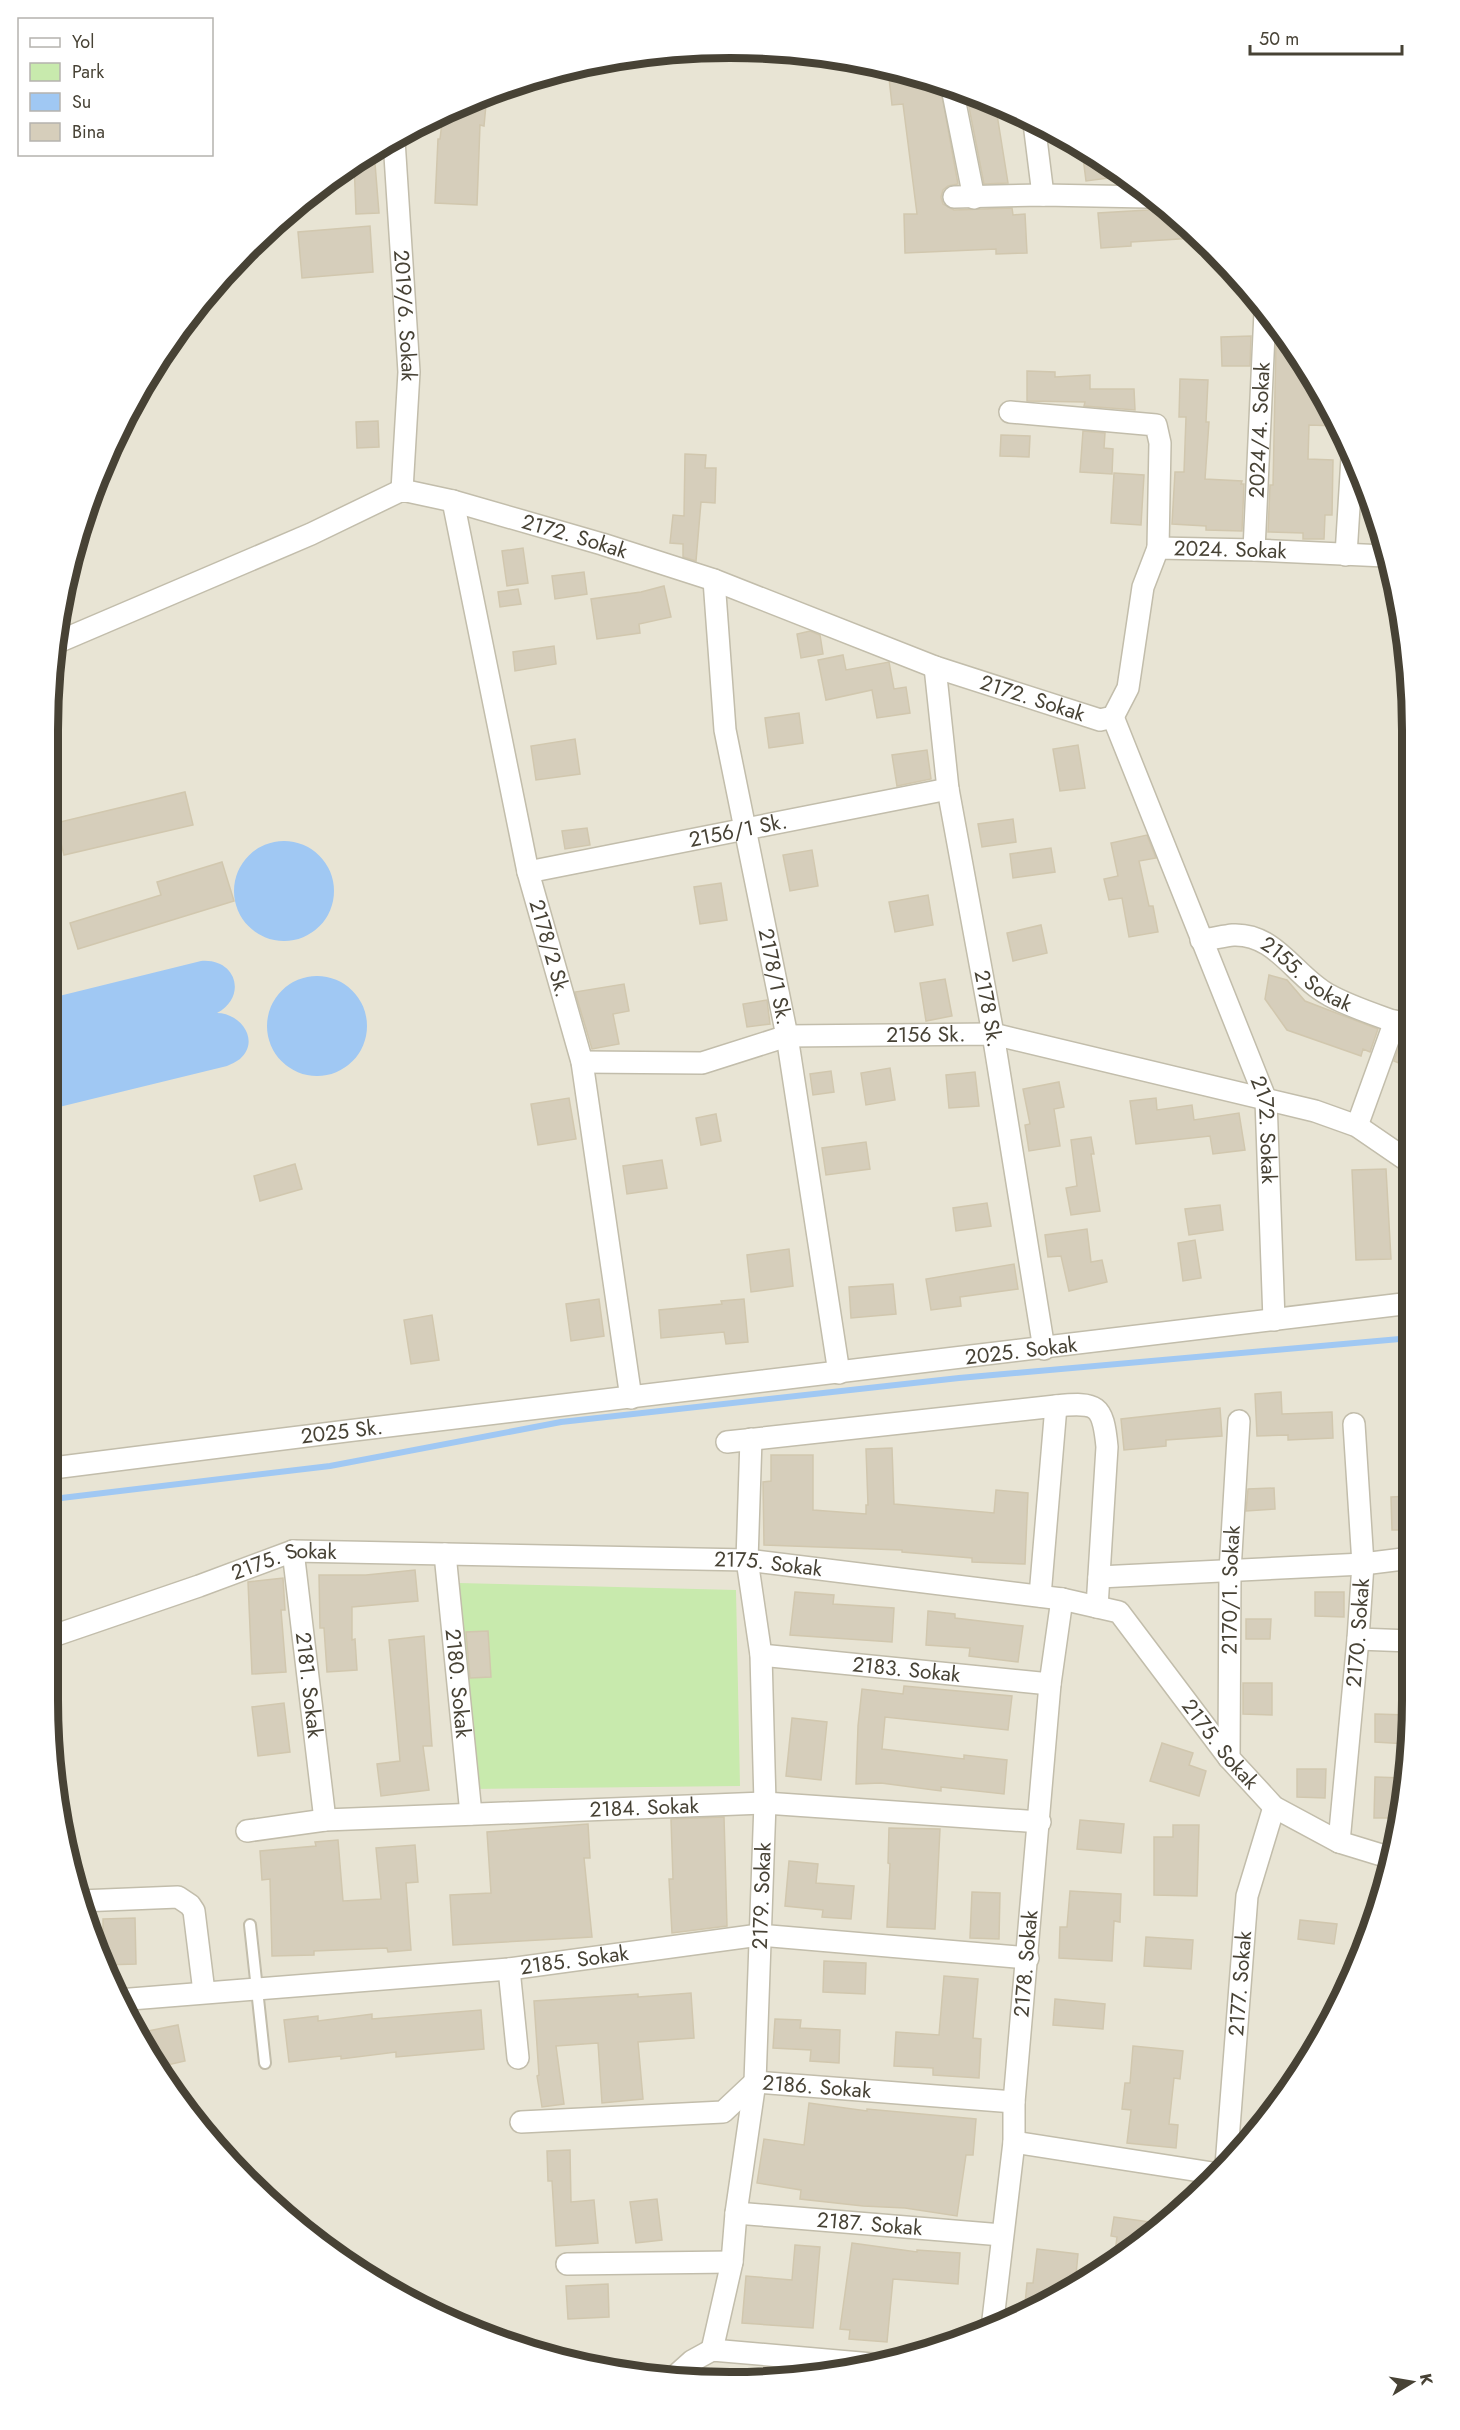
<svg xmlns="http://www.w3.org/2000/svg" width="1460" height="2430" viewBox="0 0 1460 2430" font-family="Jost,sans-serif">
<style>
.residential{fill:#e8e4d4}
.green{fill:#c8eaad}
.water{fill:#a0c8f3}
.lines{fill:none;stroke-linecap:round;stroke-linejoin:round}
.stream{stroke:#a0c8f3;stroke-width:6}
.building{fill:#d6cebb;stroke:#d1c7ae;stroke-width:1.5}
.lane-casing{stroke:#c2bdab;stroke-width:14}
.street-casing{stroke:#c2bdab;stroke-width:24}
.lane{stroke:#fff;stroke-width:10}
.street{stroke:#fff;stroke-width:21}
.labels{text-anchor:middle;stroke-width:4.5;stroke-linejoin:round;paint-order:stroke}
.street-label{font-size:21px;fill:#474235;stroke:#fff}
.rim{fill:none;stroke:#474235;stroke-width:8}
</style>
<rect width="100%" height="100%" fill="#f4f1e6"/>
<!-- residential -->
<path class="residential" d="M730,48L863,61L991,100L1109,163L1243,280L1321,389L1376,511L1411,685V1745L1376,1920L1297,2079L1212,2182L1145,2241L1032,2312L949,2346L819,2376L730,2382L641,2376L511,2346L428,2312L315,2241L189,2115L118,2002L84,1919L54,1789L49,685L84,510L163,351L248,248L351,163L469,100L597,61Z"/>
<!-- green -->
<path class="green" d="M458,1583L736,1590L740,1786L473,1789Z"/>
<!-- water -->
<path class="water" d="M234 891a50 50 0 1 1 100 0a50 50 0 1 1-100 0Z
M201,961C236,958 248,996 217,1013C240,1013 261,1040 240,1059C236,1062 231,1064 227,1066L51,1109V998Z
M267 1026a50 50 0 1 1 100 0a50 50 0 1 1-100 0Z"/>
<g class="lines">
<!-- stream -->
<path class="stream" d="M53,1499L330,1466L561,1422L959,1378L1411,1338"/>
</g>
<!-- building -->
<path class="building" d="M888,69L940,84L958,184L948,186L943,190L941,197L943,204L954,210L1012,208L1013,215L1025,214L1027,253L996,254V249L905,253L904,214H917L903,104L892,105Z
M966,92L995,102L1008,183L984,184Z
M487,94L484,126L480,125L477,205L435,203L438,139H440L443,114L469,100Z
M1082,149L1109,163L1124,176L1086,181Z
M374,151L379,213L356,214L354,161Z
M1157,205L1194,238L1131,242V246L1101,248L1098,213L1148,210Z
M370,226L373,272L302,278L298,232Z
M1251,336L1250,366H1222L1221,337Z
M1276,343L1288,344L1321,389L1337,426L1309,425L1308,459L1333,460L1332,515H1325L1324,539H1303V533L1268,532L1270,485H1273Z
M1027,371L1055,372V377L1090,375V389H1134L1135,410L1084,406L1085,402L1027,401Z
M1180,379L1208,380L1206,422H1209L1205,479L1242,481L1241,484H1244L1242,531L1206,530V526L1172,524L1175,472H1184L1186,417H1179Z
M378,421L379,447L357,448L356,422Z
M1083,431L1105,433L1104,448L1113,449L1112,474L1080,472Z
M1001,435L1030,436L1029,457L1000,456Z
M685,454L706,455L705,468H716L715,503L701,502L696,561L683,557V544L670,543L673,515L684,516Z
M1114,473L1144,475L1141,525L1111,523Z
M523,548L528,583L507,586L502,551Z
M584,572L587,594L555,599L552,576Z
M664,586L671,617L639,624L640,633L597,639L591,599L641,592Z
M518,589L521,604L500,607L498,592Z
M810,631L820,635L823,654L801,658L797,634Z
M554,646L556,664L515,671L513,652Z
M843,655L846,670L889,662L894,689L906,687L910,713L877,718L872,690L826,700L818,660Z
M799,713L803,743L769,748L765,718Z
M575,739L580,774L536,780L531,746Z
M1078,745L1085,788L1060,791L1053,749Z
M927,750L931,779L897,786L892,755Z
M185,792L193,825L64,855L56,823Z
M1013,819L1016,842L982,847L978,824Z
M587,828L590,845L565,849L562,831Z
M1147,835L1156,858L1139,861L1149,906H1153L1158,932L1129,937L1122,898L1109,900L1104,879L1118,876L1111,843Z
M1051,848L1055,872L1013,878L1010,854Z
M812,850L818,886L790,891L783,855Z
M222,862L234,901L78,949L70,923L161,895L157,882Z
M721,883L727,920L700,924L694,887Z
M928,895L933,925L895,932L889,902Z
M1041,925L1047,953L1013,961L1007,933Z
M1269,975L1287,980L1305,1001L1378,1029L1370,1052L1363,1049L1361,1056L1287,1030L1265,999Z
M945,979L952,1016L926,1021L920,983Z
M624,984L629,1011L613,1014L619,1044L592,1049L575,992Z
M767,1000L770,1024L747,1027L743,1004Z
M1402,1038L1411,1040V1068L1394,1061Z
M890,1068L895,1100L866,1105L861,1073Z
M831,1071L834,1092L813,1095L810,1074Z
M975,1072L979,1106L949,1108L946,1075Z
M1059,1082L1064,1107L1054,1109L1060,1146L1029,1151L1025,1125L1030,1124L1023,1089Z
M569,1098L576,1139L538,1145L531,1104Z
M1156,1098L1157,1110L1192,1105L1194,1120L1239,1113L1245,1150L1213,1154L1210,1136L1136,1144L1130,1101Z
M716,1114L721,1141L701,1145L696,1118Z
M1091,1137L1094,1154H1091L1100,1211L1071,1215L1066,1188L1077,1186L1071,1140Z
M866,1142L870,1169L826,1175L822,1148Z
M662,1160L667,1188L627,1194L623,1166Z
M295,1164L302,1189L260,1201L254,1176Z
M1386,1169L1391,1259L1356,1260L1352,1170Z
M987,1203L991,1226L956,1231L953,1208Z
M1220,1205L1223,1230L1189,1235L1185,1209Z
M1087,1229L1091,1262L1102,1260L1107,1282L1069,1291L1061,1256L1048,1257L1045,1235Z
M1195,1240L1201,1278L1183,1281L1178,1243Z
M789,1249L793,1286L751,1292L747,1255Z
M1014,1264L1018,1289L960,1297L961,1306L931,1310L926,1279Z
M893,1284L896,1314L851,1318L849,1287Z
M599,1299L604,1336L571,1341L566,1304Z
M744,1299L748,1342L726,1344L724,1332L661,1338L659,1310L722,1304L721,1301Z
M432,1315L439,1360L411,1364L404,1320Z
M1281,1392L1282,1414L1332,1412L1333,1438L1288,1440V1435L1257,1436L1255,1394Z
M1220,1408L1222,1436L1166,1440V1446L1124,1450L1121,1419Z
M892,1448L894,1504L994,1513L996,1490L1028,1493L1025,1564L972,1562V1558L902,1552V1550L764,1545L763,1482L771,1481V1455H813V1510L866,1514V1505H868L866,1449Z
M1274,1488L1275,1509L1246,1511L1248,1489Z
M1411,1496V1530H1392L1391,1497Z
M415,1570L418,1601L352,1607V1640L355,1639L357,1670L327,1672L324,1628H320L319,1575H366Z
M283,1578L285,1610H281L286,1672L252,1674L248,1582Z
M795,1592L834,1595L833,1604L894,1608L892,1642L790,1635Z
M1315,1592H1344V1617L1315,1616Z
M928,1611L955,1614V1618L1023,1626L1018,1662L969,1656L970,1648L926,1645Z
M1246,1619H1271L1270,1639H1246Z
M488,1631L491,1677L470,1678L466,1632Z
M424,1636L432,1746H423L429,1790L381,1796L377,1764L400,1761L389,1640Z
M1243,1683H1272V1715L1243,1714Z
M904,1686L1012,1696L1008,1730L885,1717L882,1749L964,1759V1755L1007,1760L1004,1794L941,1787V1791L881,1783L856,1784L858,1726L862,1689L903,1694Z
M284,1703L290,1752L258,1756L252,1707Z
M1375,1714L1408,1715L1407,1744L1375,1742Z
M792,1718L827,1722L821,1780L786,1776Z
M1162,1743L1193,1753L1189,1765L1206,1771L1199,1796L1150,1781Z
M1297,1769H1326L1325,1798L1297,1797Z
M1375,1777L1404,1778L1396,1818H1374Z
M724,1817L727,1926L672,1933L669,1879H673L671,1819Z
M1080,1820L1124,1824L1121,1853L1077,1849Z
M588,1824L590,1858H584L592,1937L453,1945L450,1895L491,1893L487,1832Z
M1173,1825H1199L1197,1896L1154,1895V1837H1173Z
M889,1828L940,1829L935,1929L887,1927L890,1864L888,1863Z
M338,1840L343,1901L381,1899L376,1848L415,1845L418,1882L406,1883L411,1950L388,1952L387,1948L314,1951V1955L272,1956L270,1879L262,1880L260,1851L316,1846L315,1842Z
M789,1861L818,1864L816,1883L854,1886L851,1919L822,1917L823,1910L785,1906Z
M1070,1891L1121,1894L1120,1922L1114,1921L1112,1961L1059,1958L1060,1927H1067Z
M972,1892L1000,1893L999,1939L970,1938Z
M135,1918L136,1964L103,1965L97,1949L96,1936H103V1919Z
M1300,1920L1337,1924L1334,1944L1298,1939Z
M1146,1937L1193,1940L1191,1969L1144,1966Z
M824,1961L866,1963L865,1994L823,1992Z
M944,1976L978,1979L973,2038L981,2039L979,2078L933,2075V2068L894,2066L896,2032L939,2035Z
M691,1993L694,2038L638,2042L643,2099L602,2103L598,2043L556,2046L564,2104L542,2107L537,2076L539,2075L534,2001L638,1994V1997Z
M1055,1999L1105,2004L1103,2029L1053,2025Z
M481,2010L484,2049L396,2057V2052L341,2059V2056L289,2062L284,2020L318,2016V2021L372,2014V2019Z
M775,2019L801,2020L800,2028L840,2030L839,2063L810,2061L811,2050L773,2048Z
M178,2025L185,2061L159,2067L138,2033Z
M1133,2046L1183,2051L1180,2079L1174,2078L1169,2124L1178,2125L1176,2148L1127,2143L1131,2110L1122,2109L1125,2083H1130Z
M809,2103L867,2111V2109L976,2119L973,2155H966L957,2216L905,2208L863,2206L800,2199L801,2190L757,2183L764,2139L804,2145Z
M570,2150L571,2202L594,2200L598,2243L556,2246L552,2181H548L547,2151Z
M657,2199L662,2240L636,2243L630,2202Z
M1114,2217L1164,2224L1145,2241L1114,2260L1117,2237L1111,2236Z
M852,2243L917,2252V2250L960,2253L958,2284L893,2279L887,2342L849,2339L850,2330L840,2329Z
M795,2245L820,2247L813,2328L742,2323L746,2276L792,2280Z
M1037,2249L1078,2254L1075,2285L1024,2315L1027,2283H1033Z
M608,2284L609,2317L568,2319L566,2286Z"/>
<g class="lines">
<defs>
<path id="lane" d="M250,1925L265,2063"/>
<g id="street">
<path d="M952,88L974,198"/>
<path d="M1034,123L1043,195"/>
<path id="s1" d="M394,140L409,372L402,490"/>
<path d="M954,197L1043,195L1148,197"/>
<path d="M1010,412L1156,425L1160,443L1158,548"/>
<path id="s2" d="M453,501L528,872L582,1062L631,1398"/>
<path id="s3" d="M1254,550L1265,312"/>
<path d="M1346,555L1352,458"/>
<path id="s4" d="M714,580L725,730L787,1036L839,1373"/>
<path id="s5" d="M58,642L311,534L402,490L453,501L602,544L714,580L935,667L1100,720L1113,717L1128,688L1143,587L1158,548L1254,550L1385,556"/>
<path id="s6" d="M935,667L948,789L993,1034L1044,1349"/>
<path id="s7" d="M1113,717L1266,1100L1274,1320"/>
<path id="s8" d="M528,872L948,789"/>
<path id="s9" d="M1201,940C1212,939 1223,936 1233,935C1276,933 1295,977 1329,995C1354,1009 1384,1017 1411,1028"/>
<path id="s10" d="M582,1062L702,1063L787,1036L993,1034L1315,1111L1357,1126L1411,1163"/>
<path d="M1357,1126L1395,1021"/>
<path d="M727,1442L1056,1406C1097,1402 1103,1404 1107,1447L1097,1607"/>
<path id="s11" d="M53,1468C505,1409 958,1361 1411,1303"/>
<path id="s12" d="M293,1551L325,1820"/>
<path id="s13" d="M445,1554L471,1814"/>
<path d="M1099,1577L1363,1564L1411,1558"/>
<path d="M1040,1596L1056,1406"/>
<path id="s14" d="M53,1636L199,1586L293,1551L747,1560L1062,1599L1119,1612L1229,1758L1274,1807L1339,1842L1388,1857"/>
<path d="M1358,1639L1411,1641"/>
<path id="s15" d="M761,1655L1050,1684"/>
<path id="s16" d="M1229,1758L1230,1571L1239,1421"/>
<path id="s17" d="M247,1831L325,1820L765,1803L1040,1822"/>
<path id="s18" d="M1339,1842L1358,1639L1363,1564L1354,1424"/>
<path d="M80,1901L178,1897L190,1905L194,1911L204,1992"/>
<path d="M509,1969L518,2058"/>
<path id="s19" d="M118,2000L509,1969L759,1935L1028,1958"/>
<path id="s20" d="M521,2122L723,2112L755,2082L1014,2102"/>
<path d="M1014,2142L1219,2174"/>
<path id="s21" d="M1226,2166L1247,1896L1274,1807"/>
<path id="s22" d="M736,2213L1002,2235"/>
<path d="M567,2264L732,2262"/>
<path id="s23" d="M992,2328L1014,2142V2102L1050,1684L1062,1599"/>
<path id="s24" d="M712,2350L732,2262L736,2213L755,2082L765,1803L761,1655L747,1560L751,1439"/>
<path d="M673,2378L692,2361L712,2350L872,2364"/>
</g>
</defs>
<!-- lane casing -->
<use href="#lane" class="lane-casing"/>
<!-- street casing -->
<use href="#street" class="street-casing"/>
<!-- lane -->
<use href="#lane" class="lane"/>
<!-- street -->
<use href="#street" class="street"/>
</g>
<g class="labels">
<!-- street labels -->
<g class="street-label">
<text dy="7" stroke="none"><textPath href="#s1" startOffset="176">2019/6. Sokak</textPath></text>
<text dy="7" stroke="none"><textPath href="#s3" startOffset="120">2024/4. Sokak</textPath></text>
<text dy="7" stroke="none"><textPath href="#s5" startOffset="555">2172. Sokak</textPath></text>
<text dy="7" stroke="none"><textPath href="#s5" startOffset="1374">2024. Sokak</textPath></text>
<text dy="7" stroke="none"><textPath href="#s5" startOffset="1041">2172. Sokak</textPath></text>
<text dy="7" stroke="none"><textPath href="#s8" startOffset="214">2156/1 Sk.</textPath></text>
<text dy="7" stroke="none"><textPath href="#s2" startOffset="458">2178/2 Sk.</textPath></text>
<text dy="7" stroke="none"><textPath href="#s9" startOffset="118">2155. Sokak</textPath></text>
<text dy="7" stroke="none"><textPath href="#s4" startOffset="402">2178/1 Sk.</textPath></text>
<text dy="7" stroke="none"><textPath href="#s6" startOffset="346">2178 Sk.</textPath></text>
<text dy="7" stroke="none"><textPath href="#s10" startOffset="348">2156 Sk.</textPath></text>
<text dy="7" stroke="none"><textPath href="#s7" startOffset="442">2172. Sokak</textPath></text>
<text dy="7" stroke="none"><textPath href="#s11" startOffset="975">2025. Sokak</textPath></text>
<text dy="7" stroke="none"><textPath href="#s11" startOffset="291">2025 Sk.</textPath></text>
<text dy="7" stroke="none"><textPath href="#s14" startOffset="244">2175. Sokak</textPath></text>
<text dy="7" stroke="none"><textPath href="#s14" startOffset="730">2175. Sokak</textPath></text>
<text dy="7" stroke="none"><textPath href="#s16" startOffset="168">2170/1. Sokak</textPath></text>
<text dy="7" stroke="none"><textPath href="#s18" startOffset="210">2170. Sokak</textPath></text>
<text dy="7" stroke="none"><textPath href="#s15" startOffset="146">2183. Sokak</textPath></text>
<text dy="7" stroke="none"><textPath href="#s13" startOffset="130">2180. Sokak</textPath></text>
<text dy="7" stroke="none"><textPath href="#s12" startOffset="135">2181. Sokak</textPath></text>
<text dy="7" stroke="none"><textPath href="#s14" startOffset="1251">2175. Sokak</textPath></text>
<text dy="7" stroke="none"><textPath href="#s17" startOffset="398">2184. Sokak</textPath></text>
<text dy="7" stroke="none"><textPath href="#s24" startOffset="458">2179. Sokak</textPath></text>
<text dy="7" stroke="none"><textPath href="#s19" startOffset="458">2185. Sokak</textPath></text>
<text dy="7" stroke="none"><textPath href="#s23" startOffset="366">2178. Sokak</textPath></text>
<text dy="7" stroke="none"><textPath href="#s21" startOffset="183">2177. Sokak</textPath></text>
<text dy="7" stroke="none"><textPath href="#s20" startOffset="308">2186. Sokak</textPath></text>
<text dy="7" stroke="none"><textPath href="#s22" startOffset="134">2187. Sokak</textPath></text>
</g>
</g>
<!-- crop -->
<path d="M0 0H1460V2430H0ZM730 58H730A672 672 0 0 1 1402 730V1700A672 672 0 0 1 730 2372H730A672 672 0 0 1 58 1700V730A672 672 0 0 1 730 58Z" fill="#fff" fill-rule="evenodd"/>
<path class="rim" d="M730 58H730A672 672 0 0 1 1402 730V1700A672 672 0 0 1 730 2372H730A672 672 0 0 1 58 1700V730A672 672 0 0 1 730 58Z"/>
<!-- legend -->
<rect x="18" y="18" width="195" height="138" fill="#ffffff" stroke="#b5b3ae" stroke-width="1.5"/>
<rect x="30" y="38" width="30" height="9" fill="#ffffff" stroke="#b5b3ae" stroke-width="1.5"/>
<text x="72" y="48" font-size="18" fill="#474235">Yol</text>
<rect x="30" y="63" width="30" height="18" fill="#c8eaad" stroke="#b5b3ae" stroke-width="1.5"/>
<text x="72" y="78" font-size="18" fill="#474235">Park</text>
<rect x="30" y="93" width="30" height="18" fill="#a0c8f3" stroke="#b5b3ae" stroke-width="1.5"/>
<text x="72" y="108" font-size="18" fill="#474235">Su</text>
<rect x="30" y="123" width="30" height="18" fill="#d6cebb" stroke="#b5b3ae" stroke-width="1.5"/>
<text x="72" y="138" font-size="18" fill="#474235">Bina</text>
<!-- north arrow -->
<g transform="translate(1412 2382) rotate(79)" stroke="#ffffff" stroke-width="4.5" paint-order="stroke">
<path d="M0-4.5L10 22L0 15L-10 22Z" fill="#474235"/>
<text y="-9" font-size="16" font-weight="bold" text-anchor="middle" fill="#474235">K</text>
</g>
<!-- scale -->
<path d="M1250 45v9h152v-9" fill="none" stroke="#474235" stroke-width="3"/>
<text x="1259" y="45" font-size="18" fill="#474235" stroke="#ffffff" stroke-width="4.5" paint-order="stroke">50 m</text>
</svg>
